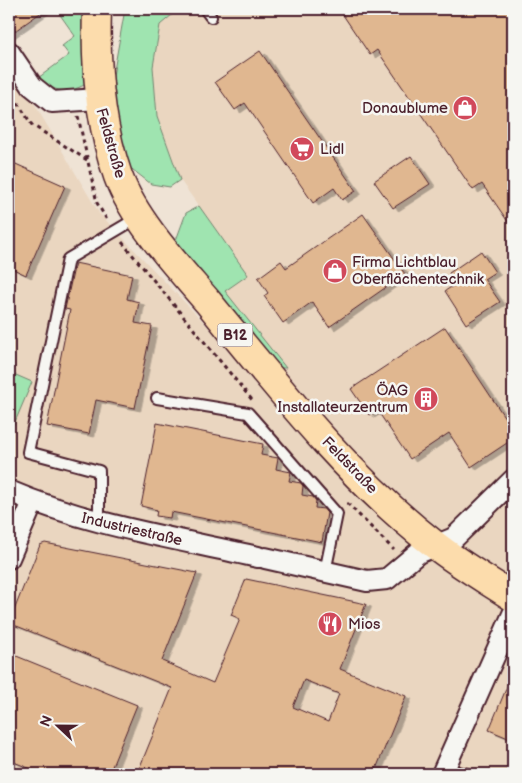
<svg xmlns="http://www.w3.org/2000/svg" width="522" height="783" viewBox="0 0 522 783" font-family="'Balsamiq Sans',sans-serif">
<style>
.built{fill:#ead6c0}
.green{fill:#9fe4b0;stroke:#74826e}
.building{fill:#e0b790;stroke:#4a1f2b;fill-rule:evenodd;filter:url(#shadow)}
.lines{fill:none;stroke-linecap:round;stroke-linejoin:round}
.service-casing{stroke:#4a1f2b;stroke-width:14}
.minor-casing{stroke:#4a1f2b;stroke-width:24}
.primary-casing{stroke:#4a1f2b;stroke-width:31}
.path{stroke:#4a1f2b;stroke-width:3;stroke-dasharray:4 4;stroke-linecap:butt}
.service{stroke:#f6f6f2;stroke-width:10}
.minor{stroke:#f6f6f2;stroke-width:20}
.primary{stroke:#fcdcac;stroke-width:28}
.labels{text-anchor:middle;stroke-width:5;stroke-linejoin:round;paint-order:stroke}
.shield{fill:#f6f6f2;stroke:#7e6067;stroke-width:1}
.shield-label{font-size:14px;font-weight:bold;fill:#4a1f2b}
.poi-label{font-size:15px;fill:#4a1f2b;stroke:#f6f6f2;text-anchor:start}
.street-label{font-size:15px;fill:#4a1f2b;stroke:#f6f6f2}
</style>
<defs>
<filter id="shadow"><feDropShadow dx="5.5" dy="3" stdDeviation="0" flood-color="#0004"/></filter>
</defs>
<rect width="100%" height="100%" fill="#efe3d5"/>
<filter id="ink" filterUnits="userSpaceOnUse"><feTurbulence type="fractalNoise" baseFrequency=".02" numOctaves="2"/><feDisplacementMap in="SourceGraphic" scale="10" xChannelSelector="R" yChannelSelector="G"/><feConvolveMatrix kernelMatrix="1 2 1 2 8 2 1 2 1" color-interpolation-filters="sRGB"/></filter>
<g filter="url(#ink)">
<!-- built -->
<path class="built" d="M179,9H513V774H9V68L35,105L99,213L262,383L286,368L224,291L248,275L180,180L157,116L153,67L160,25Z"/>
<!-- green -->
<path class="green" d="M56,9H85L86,84C66,95 55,92 38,78L69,55L62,46L75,36Z
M125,9H179L160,25L153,67L157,116L180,180L170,187L151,184L128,166L118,128L113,76Z
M199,206L248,275L225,291L286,368H279L175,243L186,213Z
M9,372L32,382L9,436Z"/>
<!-- building -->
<path class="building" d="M9,9H46L9,35Z
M339,9H513V229L482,184L473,190L377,50L370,55Z
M260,51L356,191L342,200L334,188L313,203L245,103L235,110L215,82Z
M411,156L430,184L393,208L374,181Z
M9,161L65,186L26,275L9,267Z
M363,214L405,274L329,327L312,302L283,323L264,296L268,293L258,278L281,261L286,268Z
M481,251L495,272L484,279L500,302L466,324L445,291L456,284L449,273Z
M75,263L132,275L127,299L139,302L135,323L152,326L135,408L96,400L89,434L47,426L70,310L65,309Z
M445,327L513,430V439L471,467L449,433L410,459L377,410L369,415L351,389Z
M157,423L263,444L261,455L278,458L276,469L291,472L289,481L301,483L303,486L302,495L313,497L316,501L315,508L324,509L327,513L322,542L171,512L170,518L156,516L157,510L141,506Z
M45,543L197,573L162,661L213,683L240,619L231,615L246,579L366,604L340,669L406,696L374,774H137L172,688L9,623L40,545ZM304,680L339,694L328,722L293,707Z
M9,653L137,705L109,774H43L9,760Z
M513,672V740L489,730Z"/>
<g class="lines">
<defs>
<path id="service" d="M205,9L211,17
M157,398L248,413L337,514L325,572
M99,523V471L28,452L68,259L139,217
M444,769L468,774"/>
<path id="minor" d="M9,52L32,86L52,102L99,99
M9,491C88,525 174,538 258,557
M9,558L33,502
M265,558L367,581L387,579L418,553L454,538L513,480
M442,774L513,614"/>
<path id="primary" d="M97,9C95,66 99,122 118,176C134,220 178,267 208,302C277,386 348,478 435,545C459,564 487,580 513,597"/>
</defs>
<!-- service casing -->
<use href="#service" class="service-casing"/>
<!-- minor casing -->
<use href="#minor" class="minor-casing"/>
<!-- primary casing -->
<use href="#primary" class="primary-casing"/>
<!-- path -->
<path class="path" d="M9,89L32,125L87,160
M78,116L97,203L107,220
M122,242L253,401
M347,503L394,550"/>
<!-- service -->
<use href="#service" class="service"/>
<!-- minor -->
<use href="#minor" class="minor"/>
<!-- primary -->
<use href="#primary" class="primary"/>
</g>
</g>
<!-- icons -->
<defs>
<symbol id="shop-disc" viewBox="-11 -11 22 22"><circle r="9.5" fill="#d1495b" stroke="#f6f6f2"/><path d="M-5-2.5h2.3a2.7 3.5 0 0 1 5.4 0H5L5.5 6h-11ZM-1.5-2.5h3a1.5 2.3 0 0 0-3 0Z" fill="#fff"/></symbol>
<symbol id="supermarket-disc" viewBox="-11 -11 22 22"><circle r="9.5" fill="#d1495b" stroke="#f6f6f2"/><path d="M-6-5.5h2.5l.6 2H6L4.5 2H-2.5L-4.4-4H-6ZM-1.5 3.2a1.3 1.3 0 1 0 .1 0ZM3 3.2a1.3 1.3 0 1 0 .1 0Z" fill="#fff"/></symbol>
<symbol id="building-disc" viewBox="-11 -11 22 22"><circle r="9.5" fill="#d1495b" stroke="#f6f6f2"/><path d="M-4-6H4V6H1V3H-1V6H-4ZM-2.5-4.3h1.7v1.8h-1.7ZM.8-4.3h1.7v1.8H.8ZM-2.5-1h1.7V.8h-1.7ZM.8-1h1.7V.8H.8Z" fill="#fff"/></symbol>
<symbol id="restaurant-disc" viewBox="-11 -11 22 22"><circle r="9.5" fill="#d1495b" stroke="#f6f6f2"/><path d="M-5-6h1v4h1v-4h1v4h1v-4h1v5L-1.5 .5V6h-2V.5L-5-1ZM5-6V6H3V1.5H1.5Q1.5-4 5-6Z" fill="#fff"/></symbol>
</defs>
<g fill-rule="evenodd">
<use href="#shop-disc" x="451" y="94" width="28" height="28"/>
<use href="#supermarket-disc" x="288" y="135" width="28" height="28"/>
<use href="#shop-disc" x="321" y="257" width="28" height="28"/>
<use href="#building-disc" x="412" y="385" width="28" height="28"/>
<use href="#restaurant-disc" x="316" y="610" width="28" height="28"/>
</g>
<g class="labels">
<!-- shield labels -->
<rect class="shield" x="217.5" y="323.5" width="35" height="23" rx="4"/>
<g class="shield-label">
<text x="235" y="340">B12</text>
</g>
<!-- poi labels -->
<g class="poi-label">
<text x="448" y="113" text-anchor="end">Donaublume</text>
<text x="320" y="154">Lidl</text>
<text x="352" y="267">Firma Lichtblau<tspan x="352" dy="17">Oberflächentechnik</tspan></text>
<text x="408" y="395" text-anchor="end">ÖAG<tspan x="408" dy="17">Installateurzentrum</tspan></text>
<text x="348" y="629">Mios</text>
</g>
<!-- street labels -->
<g class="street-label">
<text transform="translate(111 143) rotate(74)" y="5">Feldstraße</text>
<text transform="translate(350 465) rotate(46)" y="5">Feldstraße</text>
<text transform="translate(132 529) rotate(13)" y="5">Industriestraße</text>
</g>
</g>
<!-- margin -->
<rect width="522" height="783" fill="none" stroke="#f6f6f2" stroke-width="30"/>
<rect x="15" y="15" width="492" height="753" fill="none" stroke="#4a1f2b" stroke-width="2" filter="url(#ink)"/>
<!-- north arrow -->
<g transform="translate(58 726) rotate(292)" stroke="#f6f6f2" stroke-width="4" paint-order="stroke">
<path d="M0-4L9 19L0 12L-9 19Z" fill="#4a1f2b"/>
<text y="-8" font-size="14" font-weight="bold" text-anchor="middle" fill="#4a1f2b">N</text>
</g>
</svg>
